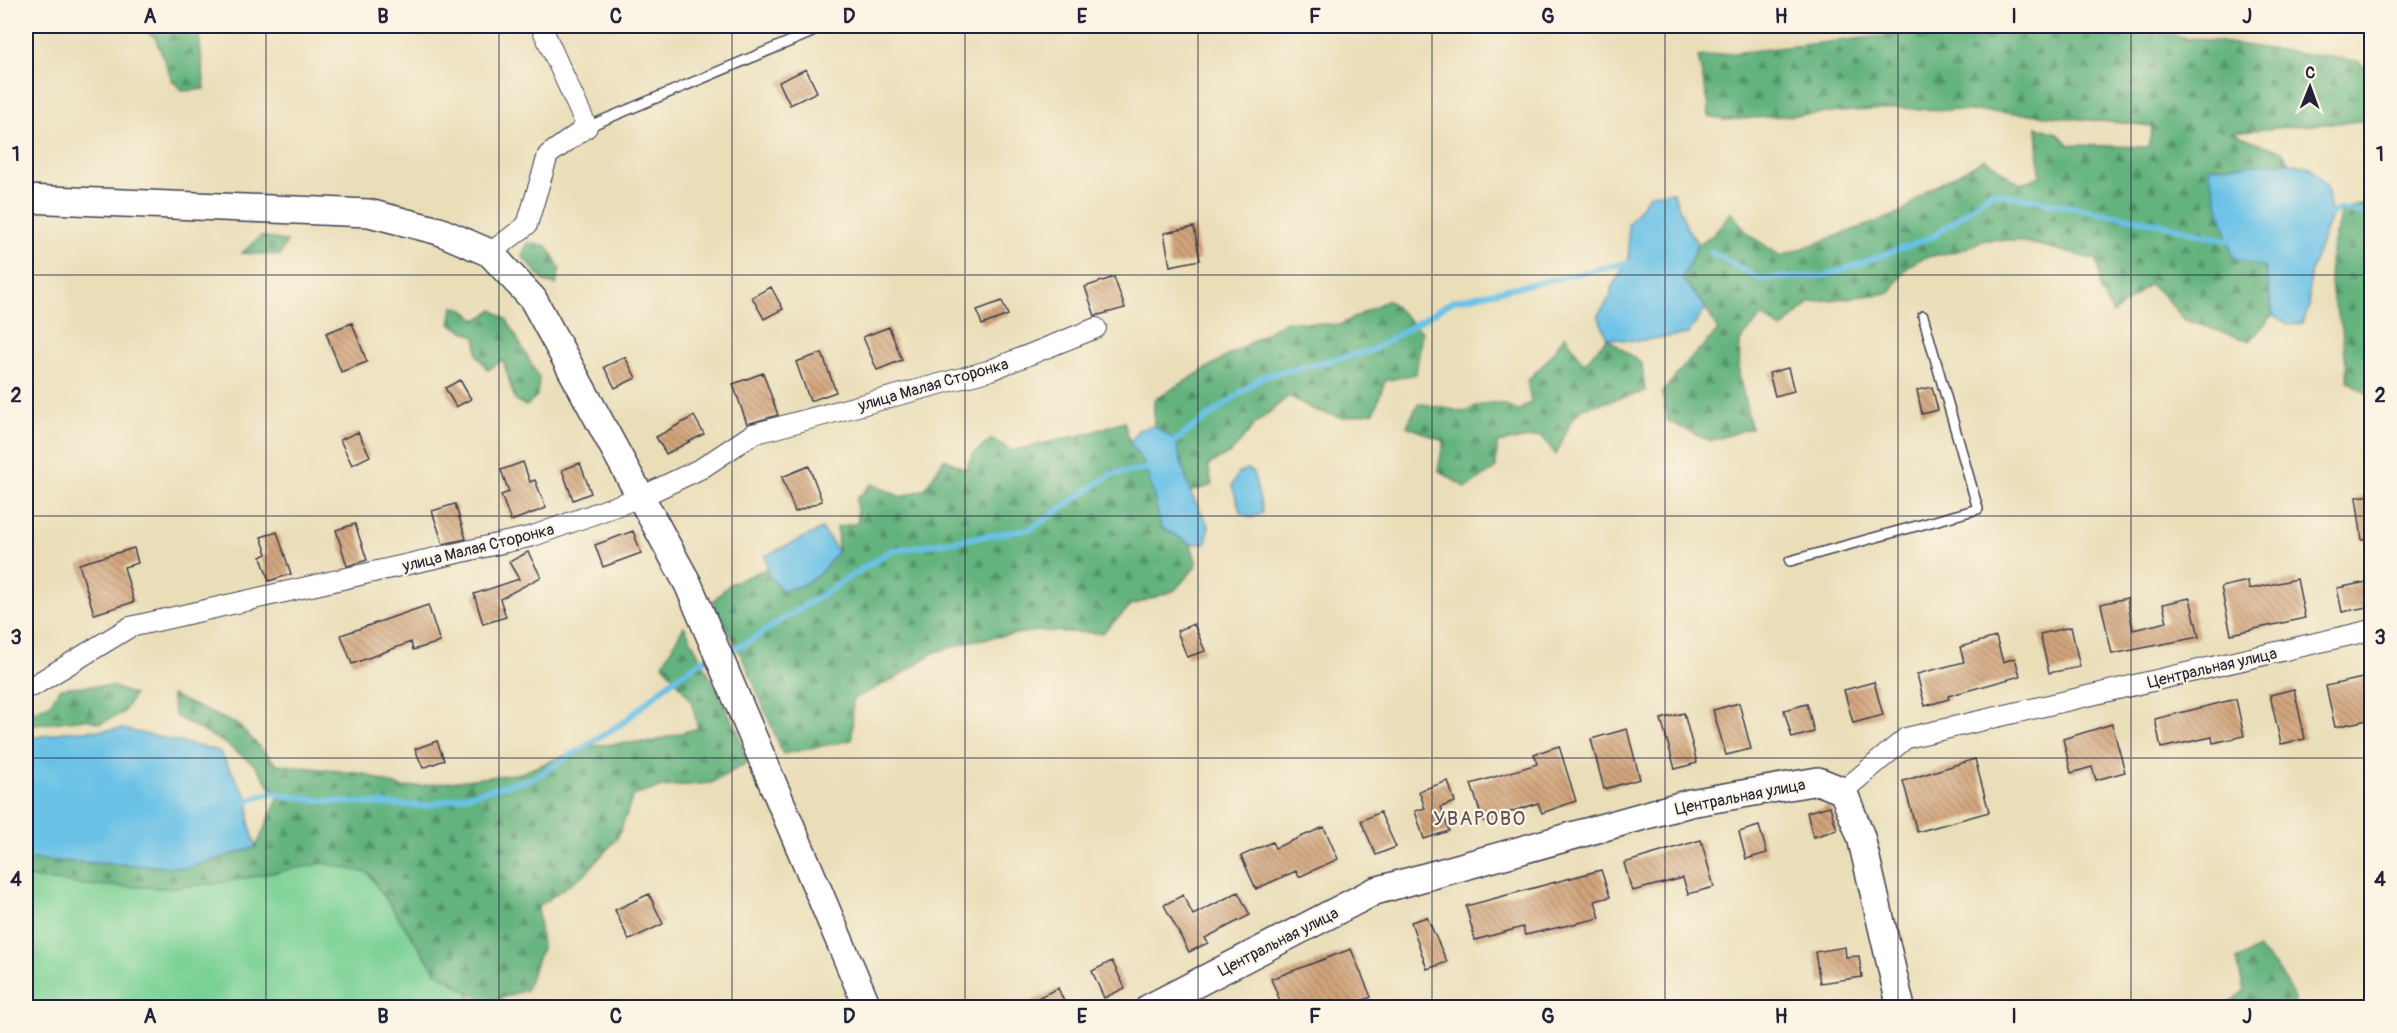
<svg xmlns="http://www.w3.org/2000/svg" width="2397" height="1033" viewBox="0 0 2397 1033" font-family="Pangolin,sans-serif">
<style>
.green{fill:#7ad195;stroke:#4e7a68;stroke-width:1.5}
.forest{fill:url(#forest-firs);stroke:#426a5c;stroke-width:1.5}
.water{fill:#69c1e6;stroke:#467290;stroke-width:1.5}
.lines{fill:none;stroke-linecap:round;stroke-linejoin:round}
.stream{stroke:#69c1e6;stroke-width:6}
.building{fill:url(#building-back-hatch)}
.lane-casing{stroke:#403e4e;stroke-width:12}
.street-casing{stroke:#403e4e;stroke-width:22}
.secondary-casing{stroke:#403e4e;stroke-width:30}
.lane{stroke:#fff;stroke-width:9}
.street{stroke:#fff;stroke-width:20}
.secondary{stroke:#fff;stroke-width:27}
.grid{fill:none;stroke:#22223b;stroke-width:1.5;stroke-opacity:0.55}
.labels{text-anchor:middle;stroke-width:4.5;stroke-linejoin:round;paint-order:stroke}
.street-label{font-size:16px;fill:#22223b;stroke:#fcf5e5}
.quarter-label{font-size:20px;letter-spacing:1.5px;fill:#5f5051;stroke:#fcf5e5}
.neatline{fill:none;stroke:#22223b;stroke-width:2}
.grid-label{font-size:20px;text-anchor:middle;font-weight:bold;fill:#22223b}
</style>
<defs>
<pattern id="forest-firs" width="22" height="20" patternUnits="userSpaceOnUse" patternTransform="scale(1.5)"><rect width="22" height="20" fill="#63b37e"/><path d="M5 1l3.5 6h-7zM16 11l3.5 6h-7z" fill="#519168"/></pattern>
<pattern id="building-back-hatch" width="6" height="6" patternUnits="userSpaceOnUse" patternTransform="scale(1.5)"><rect width="6" height="6" fill="#d1a47b"/><path d="M-1 5l2 2M0 0l6 6M5-1l2 2" fill="none" stroke="#a98566"/></pattern>
</defs>
<rect width="100%" height="100%" fill="#fcf5e5"/>
<filter id="ink" filterUnits="userSpaceOnUse"><feTurbulence type="fractalNoise" baseFrequency=".0167" numOctaves="2"/><feDisplacementMap in="SourceGraphic" scale="12" xChannelSelector="R" yChannelSelector="G"/><feConvolveMatrix kernelMatrix="1 2 1 2 8 2 1 2 1" color-interpolation-filters="sRGB"/></filter>
<filter id="wash" filterUnits="userSpaceOnUse"><feTurbulence type="fractalNoise" baseFrequency=".008" numOctaves="4" result="noise"/><feDisplacementMap in="SourceGraphic" scale="24" xChannelSelector="R" yChannelSelector="G"/><feGaussianBlur stdDeviation="1.35" result="paint"/><feColorMatrix in="noise" values="0 0 0 0 0 0 0 0 0 0 0 0 0 0 0 0 0 1.4 0 .05"/><feComposite in="paint" operator="in"/></filter>
<g filter="url(#wash)">
<rect width="100%" height="100%" fill="#eadeb9"/>
<!-- green -->
<path class="green" d="M363,828L477,1007H26V859L187,868Z"/>
<!-- forest -->
<path class="forest" d="M138,26H190L199,36L205,89L183,91L172,80L155,37Z
M1969,26H2105L2358,61L2371,74V120L2230,132L2283,152L2288,162L2208,167L2265,268L2273,315L2250,341L2185,320L2162,294L2149,284L2113,314L2101,291L2097,260C2065,253 2019,236 1987,240C1978,241 1970,247 1961,250C1921,260 1913,252 1890,293L1811,302L1781,329L1762,316L1740,341L1739,375L1751,428L1710,441L1668,421L1662,393L1689,360L1718,331L1706,308L1682,279L1698,244L1713,235L1731,212L1748,234L1781,256L1901,213L1926,191L1985,159L2020,184L2040,176L2037,127L2057,133L2070,145L2148,147L2153,126L2016,113L1899,108L1724,120L1708,116L1709,106L1698,57Z
M2371,203L2372,385L2366,393L2348,381L2342,328L2333,300L2329,264L2342,209Z
M261,236L287,242L280,255L242,253Z
M528,242L547,246L560,268L556,285L545,282L522,256Z
M1388,300L1422,332L1416,374L1385,381L1374,412L1342,418L1312,409L1289,396L1255,424L1232,452L1208,465L1212,485L1190,492L1175,440L1154,426V400L1286,321L1340,325Z
M453,307L461,308L477,320L493,310L507,320L539,378L537,396L526,406L515,400L503,360L488,370L477,355L476,337L450,324Z
M1565,335L1584,364L1607,338L1642,364L1645,392L1582,408L1570,423L1556,455L1542,436L1497,443L1496,468L1466,488L1438,470L1444,441L1407,426L1418,403L1465,412C1486,400 1498,400 1519,411L1531,401L1527,381L1546,362Z
M1124,421L1130,443L1147,469L1161,527L1191,544L1197,565L1175,590L1132,605L1102,633L1036,631L975,640L933,653L898,677L853,699L852,740L783,754L746,665L713,601L730,584L768,568L769,575L838,551L837,527L858,523L856,499L872,484L901,497L925,489L944,459L965,469L974,453L992,439L1012,451L1090,433Z
M684,626L738,732L747,763L711,783L662,787L633,796L618,837L586,873L538,907L542,948L526,990L486,1003L436,972L368,873L324,863L219,883L168,888L85,885L26,877V859L187,868L256,847L278,798L256,766L223,742L175,716L171,695L238,725L276,764L364,774L403,788L521,773L589,746L654,741L698,728L691,700L663,664Z
M82,686H112L134,695L123,713L101,723L85,719L26,726V714L49,705L61,688Z
M2258,948C2273,964 2293,984 2295,1007H2224L2244,991L2237,960Z"/>
<!-- water -->
<path class="water" d="M2288,162L2310,167L2327,187L2331,215L2310,274L2309,308L2302,323L2290,325L2273,315L2265,268L2233,257L2208,167Z
M1673,192L1687,228L1698,244L1682,279L1706,308L1688,334L1637,341L1607,338L1598,315L1611,296V289L1629,258L1628,225L1650,194Z
M1154,426L1175,440L1190,492L1209,526L1206,543L1191,544L1161,527L1147,469L1130,443L1138,430Z
M1248,469L1253,472L1263,513L1251,518L1241,513L1232,485L1238,473Z
M822,529L838,551C821,574 811,586 782,590L769,575L765,556Z
M123,729L219,751L249,800V823L256,847L187,868L26,859V739L64,732Z"/>
<g class="lines">
<!-- stream -->
<path class="stream" d="M2325,216L2342,209L2372,215
M1710,251L1759,279L1825,276L1933,237L1992,192L2152,222L2226,240L2233,238
M1170,445L1262,377L1373,350L1453,301L1632,262
M724,652L745,644L890,551L1031,529L1112,474L1147,469L1152,463
M249,800L270,793L323,801L426,806L534,778L624,722L670,682L701,661L712,657"/>
</g>
<g id="blocks">
<!-- building -->
<path class="building" d="M806,69L817,92L790,105L779,82Z
M1194,227L1200,260L1170,266L1164,233Z
M1114,277L1125,308L1095,316L1085,287Z
M771,287L783,309L764,319L752,297Z
M1002,301L1008,315L982,325L977,310Z
M352,323L367,362L341,372L326,333Z
M889,327L902,360L877,370L863,337Z
M822,353L836,392L810,401L796,362Z
M625,357L636,378L615,388L604,367Z
M1788,368L1794,391L1775,396L1769,373Z
M763,373L778,415L747,424L733,384Z
M460,380L471,399L456,407L445,388Z
M1932,387L1938,410L1922,414L1917,390Z
M694,416L704,434L666,454L656,437Z
M358,432L370,456L352,465L340,440Z
M523,462L530,482L535,480L546,508L511,521L501,495L509,492L501,470Z
M580,463L591,493L573,500L562,470Z
M809,466L822,501L795,512L782,477Z
M2372,495V539L2362,540L2356,497Z
M455,504L466,539L443,544L432,511Z
M355,524L367,560L347,566L336,530Z
M633,531L641,553L603,567L595,545Z
M277,532L291,574L269,581L261,557L267,554L261,537Z
M134,548L138,563L124,567L134,602L94,614L79,564Z
M528,552L541,577L500,599L506,617L483,624L474,594L519,579L509,562Z
M2297,579L2305,618L2231,634L2221,587L2248,581L2249,589Z
M2367,582L2372,606L2342,612L2337,588Z
M2127,598L2133,630L2167,622L2163,604L2190,598L2199,637L2112,654L2101,604Z
M428,605L440,642L413,650L411,642L352,664L341,635Z
M1194,624L1205,651L1187,657L1177,631Z
M2071,627L2080,667L2049,673L2040,634Z
M1996,637L2003,662L2015,658L2020,676L1948,696L1949,699L1925,706L1917,674L1964,662L1960,647Z
M2372,676V719L2335,727L2326,686Z
M1874,682L1883,715L1853,723L1844,690Z
M2294,689L2305,739L2281,744L2270,695Z
M2236,699L2244,736L2213,743L2212,737L2161,748L2155,719Z
M1739,703L1751,749L1726,755L1713,710Z
M1807,704L1814,732L1792,738L1784,710Z
M1684,713L1697,763L1675,769L1661,719Z
M2112,724L2125,772L2096,780L2092,767L2071,773L2063,739Z
M1627,729L1640,779L1604,789L1591,739Z
M437,741L444,760L423,768L415,749Z
M1559,746L1576,801L1542,813L1538,803L1483,821L1471,784L1537,764L1534,754Z
M1975,759L1989,812L1917,832L1903,781Z
M1448,781L1455,802L1441,807L1449,831L1424,839L1415,811L1425,808L1419,791Z
M1830,806L1837,830L1813,837L1807,812Z
M1380,812L1396,847L1376,855L1361,821Z
M1759,826L1767,853L1746,859L1739,832Z
M1324,827L1338,859L1299,877L1296,871L1256,889L1241,856L1272,842L1275,848Z
M1701,840L1714,887L1688,894L1683,878L1632,891L1624,863Z
M1601,870L1610,897L1595,901L1600,918L1525,935L1523,927L1475,940L1466,906Z
M1238,892L1250,915L1205,938L1208,943L1189,952L1164,905L1183,895L1193,915Z
M649,894L663,924L629,940L615,910Z
M1427,917L1447,962L1427,969L1411,922Z
M1845,947L1846,957L1859,956L1862,977L1820,983L1815,952Z
M1351,949L1371,997L1345,1008H1283L1271,979Z
M1112,961L1125,988L1104,998L1092,971Z
M1058,988L1067,1008H1017Z"/>
</g>
</g>
<g filter="url(#ink)">
<use href="#blocks" fill-opacity="0" stroke="#403e4e" stroke-width="1.5"/>
<g class="lines">
<defs>
<path id="lane" d="M587,127L810,33
M1790,561L1978,509L1923,316"/>
<path id="street" d="M490,253L527,225L548,155L587,127L541,26
M26,687L33,686L130,627L533,536L641,497L702,468L753,434L988,371L1096,328
M1843,791L1906,738L2372,630"/>
<path id="secondary" d="M26,199L369,213L439,231L490,253L533,299L688,584L868,1008
M1149,1008L1375,891L1690,803L1818,781L1843,791L1861,837L1901,1008"/>
</defs>
<!-- lane casing -->
<use href="#lane" class="lane-casing"/>
<!-- street casing -->
<use href="#street" class="street-casing"/>
<!-- secondary casing -->
<use href="#secondary" class="secondary-casing"/>
<!-- lane -->
<use href="#lane" class="lane"/>
<!-- street -->
<use href="#street" class="street"/>
<!-- secondary -->
<use href="#secondary" class="secondary"/>
</g>
</g>
<!-- grid -->
<path class="grid" d="M266,26V1008M499,26V1008M732,26V1008M965,26V1008M1198,26V1008M1432,26V1008M1665,26V1008M1898,26V1008M2131,26V1008M26,275H2372M26,516H2372M26,758H2372"/>
<g class="labels">
<!-- street labels -->
<g class="street-label">
<text transform="translate(933 384) rotate(-16)" y="6">улица Малая Сторонка</text>
<text transform="translate(478 547) rotate(-14)" y="6">улица Малая Сторонка</text>
<text transform="translate(2212 667) rotate(-13)" y="6">Центральная улица</text>
<text transform="translate(1740 796) rotate(-11)" y="6">Центральная улица</text>
<text transform="translate(1278 941) rotate(-27)" y="6">Центральная улица</text>
</g>
<!-- quarter labels -->
<g class="quarter-label">
<text x="1480" y="825">УВАРОВО</text>
</g>
</g>
<!-- margin -->
<rect width="2397" height="1033" fill="none" stroke="#fcf5e5" stroke-width="66"/>
<!-- north arrow -->
<g transform="translate(2310 87) rotate(1)" stroke="#fcf5e5" stroke-width="4.5" paint-order="stroke">
<path d="M0-4.5L10 22L0 15L-10 22Z" fill="#22223b"/>
<text y="-9" font-size="16" font-weight="bold" text-anchor="middle" fill="#22223b">С</text>
</g>
<rect x="33" y="33" width="2331" height="967" class="neatline"/>
<g class="grid-label">
<text x="150" y="23">A</text>
<text x="383" y="23">B</text>
<text x="616" y="23">C</text>
<text x="849" y="23">D</text>
<text x="1082" y="23">E</text>
<text x="1315" y="23">F</text>
<text x="1548" y="23">G</text>
<text x="1781" y="23">H</text>
<text x="2014" y="23">I</text>
<text x="2247" y="23">J</text>
<text x="16" y="161">1</text>
<text x="2380" y="161">1</text>
<text x="16" y="402">2</text>
<text x="2380" y="402">2</text>
<text x="16" y="644">3</text>
<text x="2380" y="644">3</text>
<text x="16" y="886">4</text>
<text x="2380" y="886">4</text>
<text x="150" y="1023">A</text>
<text x="383" y="1023">B</text>
<text x="616" y="1023">C</text>
<text x="849" y="1023">D</text>
<text x="1082" y="1023">E</text>
<text x="1315" y="1023">F</text>
<text x="1548" y="1023">G</text>
<text x="1781" y="1023">H</text>
<text x="2014" y="1023">I</text>
<text x="2247" y="1023">J</text>
</g>
</svg>
